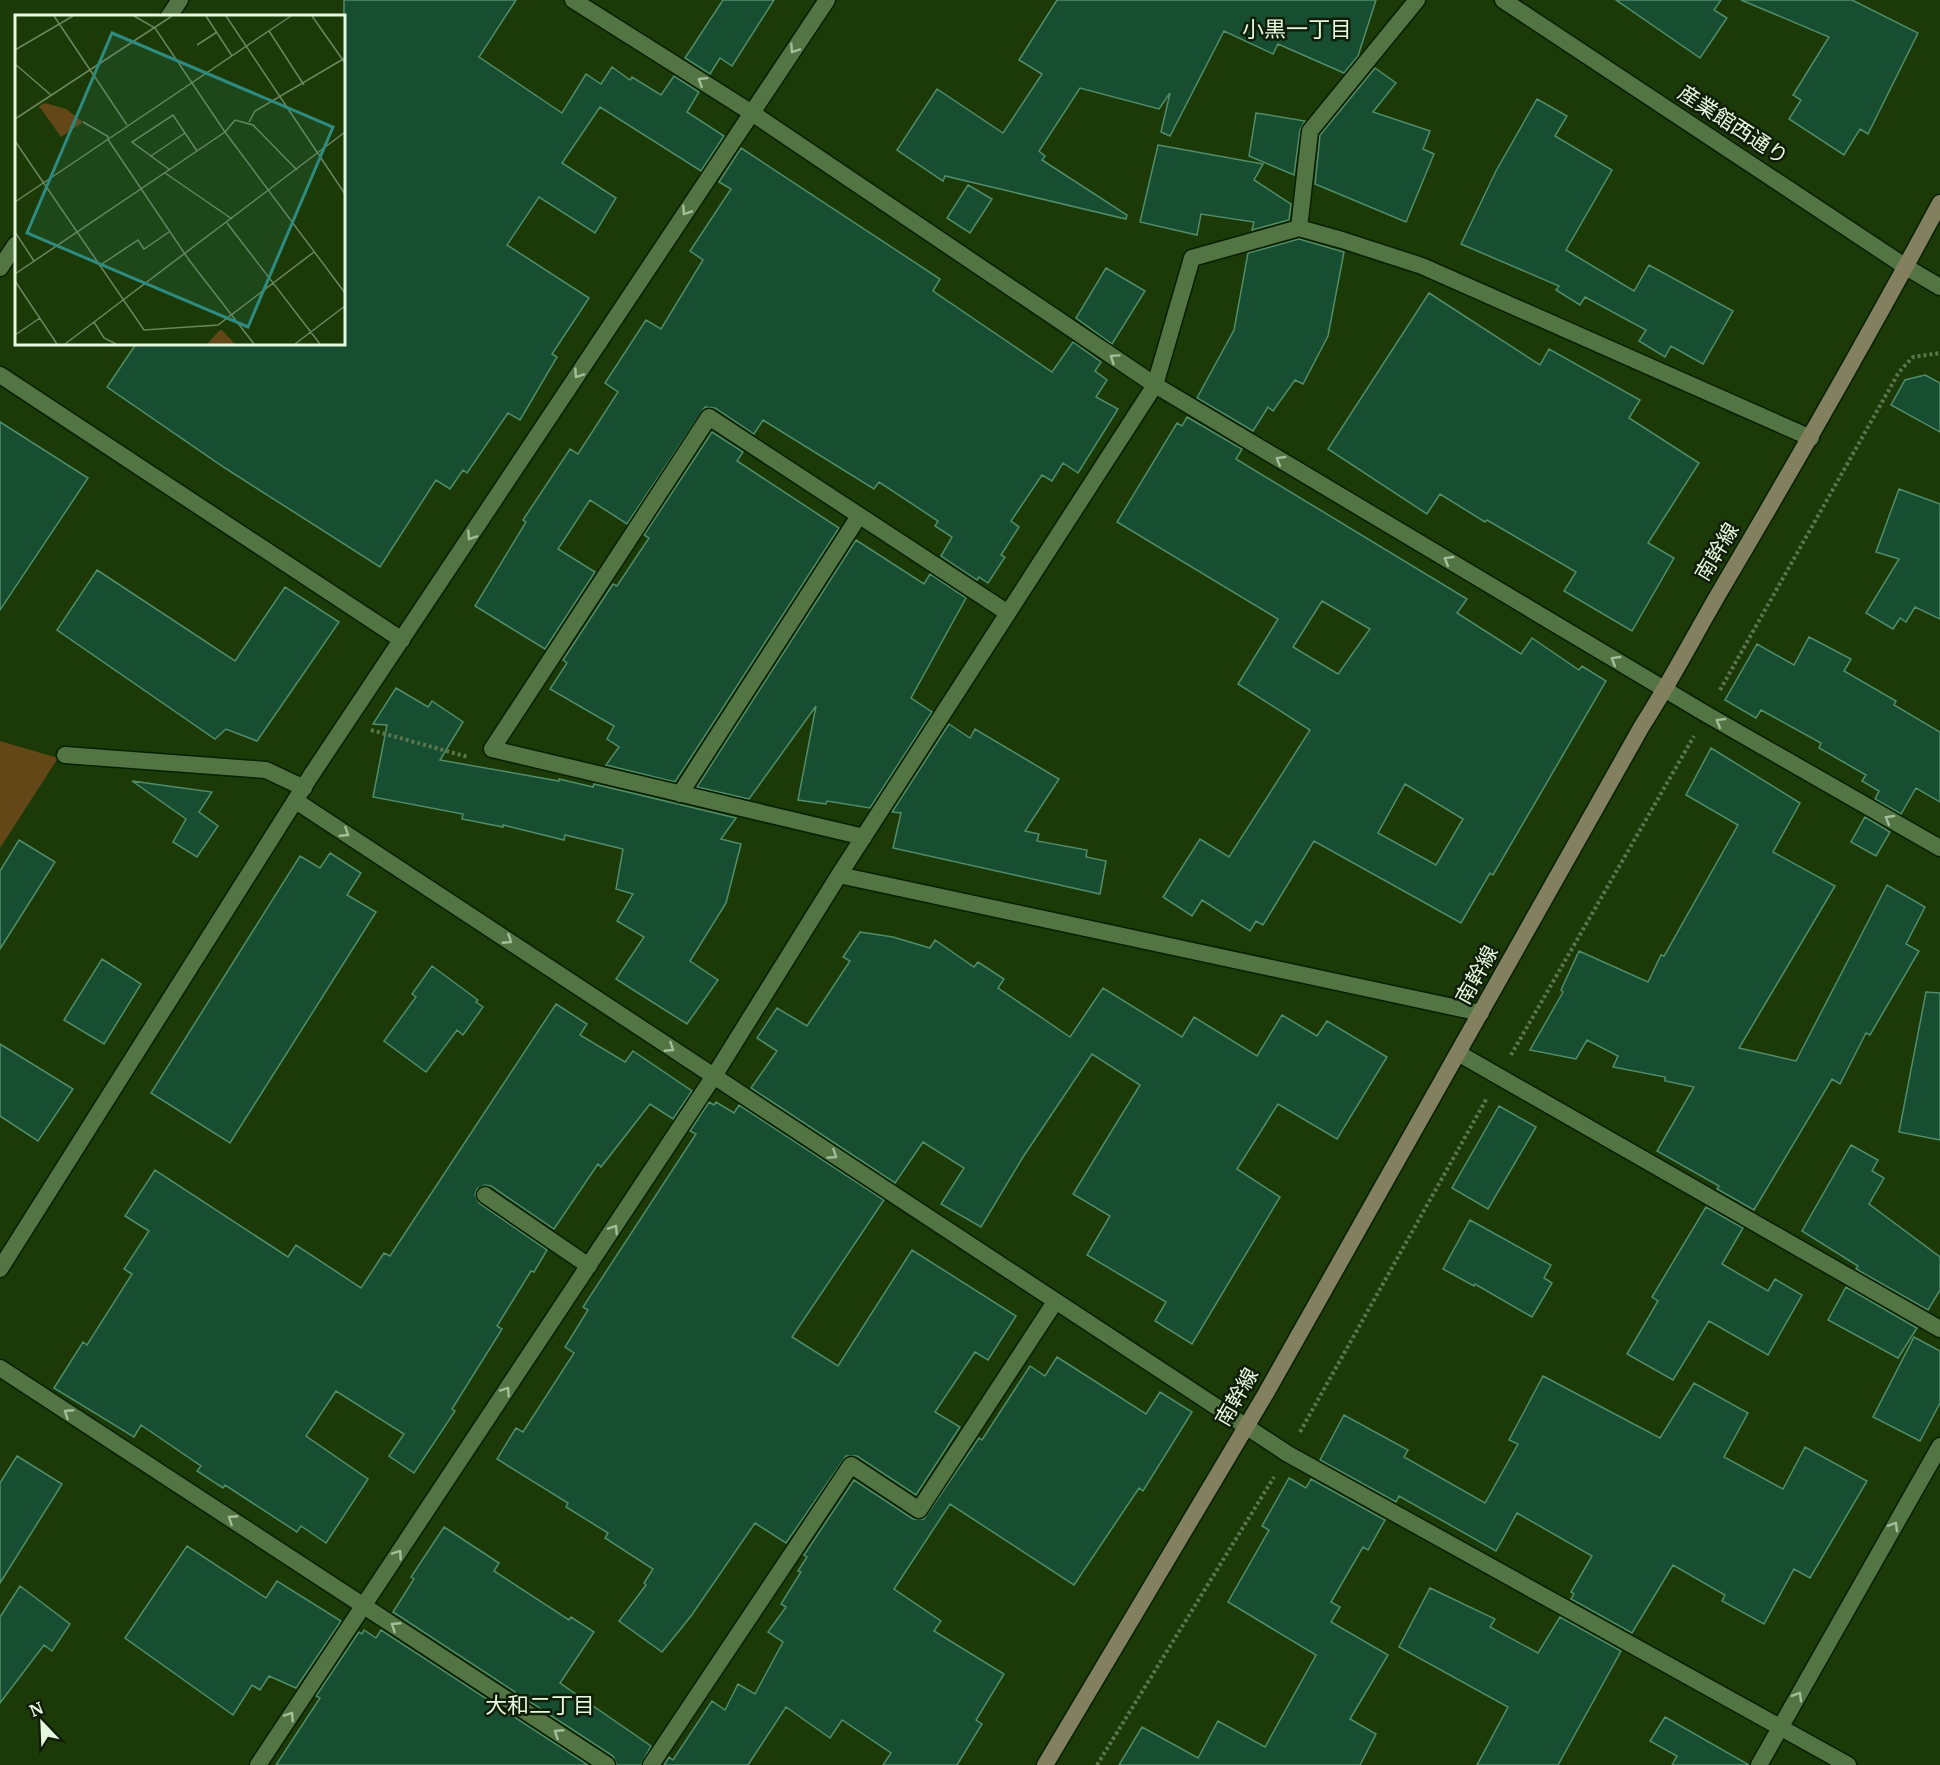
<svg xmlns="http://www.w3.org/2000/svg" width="1940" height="1765" viewBox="0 0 1940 1765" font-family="Merriweather,'Noto Sans JP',serif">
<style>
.green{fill:#644717}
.building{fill:#174e31;stroke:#528d6a;stroke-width:1.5;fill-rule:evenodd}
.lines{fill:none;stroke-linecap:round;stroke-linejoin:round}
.minor-casing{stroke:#081f00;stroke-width:19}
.tertiary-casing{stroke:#081f00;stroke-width:19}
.secondary-casing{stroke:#081f00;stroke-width:19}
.path{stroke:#5c774d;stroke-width:4;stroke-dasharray:3 3;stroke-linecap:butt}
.minor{stroke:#537544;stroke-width:16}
.tertiary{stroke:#537544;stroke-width:16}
.secondary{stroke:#82805f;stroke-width:16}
.oneway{stroke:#a4be99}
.labels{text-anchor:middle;stroke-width:5;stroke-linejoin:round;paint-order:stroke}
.street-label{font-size:21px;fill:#e6f9de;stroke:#0f1d09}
.neighbourhood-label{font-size:22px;fill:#e6f9de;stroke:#0f1d09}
.inset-road{fill:none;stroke:#6c865e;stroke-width:1.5}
.view{fill:#2f8a7f;fill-opacity:0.15;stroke:#2f8a7f;stroke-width:3}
.inset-edge{fill:none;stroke:#e6f9de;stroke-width:3}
</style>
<rect width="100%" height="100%" fill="#1b3a08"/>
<!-- green -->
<path class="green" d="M0,741L58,758L0,848Z"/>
<!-- building -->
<path class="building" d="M344,0H516L479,57L562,113L586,74L601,84L612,67L630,80L632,77L661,95L674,76L699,92L687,112L724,136L701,171L600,107L562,163L616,198L595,233L539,197L507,245L589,298L552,354L557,357L520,420L508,413L467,473L463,470L450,489L436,480L380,567L225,468L107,387L136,344H344Z
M723,0H774L732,66L720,58L710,74L685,58Z
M1057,0H1376L1358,56L1344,73L1278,44L1273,54L1224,31L1170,136L1161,132L1170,93L1159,109L1080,88L1039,151L1045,156L1042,160L1127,215L1126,219L945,176L943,181L897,150L937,89L1003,133L1042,74L1019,60Z
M1616,0H1721L1714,10L1727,18L1700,58Z
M1741,0H1852L1918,33L1868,134L1860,129L1844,155L1789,119L1801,100L1793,95L1829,37Z
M1375,68L1396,83L1373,112L1430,131L1423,149L1434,154L1406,222L1315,184L1320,135Z
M1537,99L1567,116L1555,136L1612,170L1566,250L1634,291L1649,265L1733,311L1703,364L1671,346L1665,357L1639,341L1646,330L1585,297L1580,305L1556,290L1559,286L1461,244L1496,171Z
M1256,113L1305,121L1300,130L1294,175L1249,156Z
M1158,145L1263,164L1254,180L1291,204L1289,220L1252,230L1254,222L1201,214L1197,235L1140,222Z
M741,148L940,279L933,291L1052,372L1073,342L1101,362L1095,371L1107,380L1096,397L1118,409L1078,473L1063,463L1052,481L1042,475L1011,521L1019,527L1001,555L1005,557L988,583L979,577L977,580L941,556L952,537L935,526L938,521L879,482L874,489L763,420L754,434L715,408L705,407L627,524L590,500L558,549L595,572L545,649L475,606L526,522L523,520L570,449L578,454L618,392L605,383L646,320L661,329L703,260L690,251L731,189L719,182Z
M968,185L992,199L970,233L947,218Z
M1299,239L1344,252L1328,336L1303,384L1295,380L1273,411L1268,407L1253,431L1197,398L1234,330L1248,253Z
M1106,268L1145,291L1112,344L1076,318Z
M1429,293L1540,365L1549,349L1640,400L1629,418L1699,463L1648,543L1674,558L1632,631L1564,591L1576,572L1487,520L1485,522L1440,494L1427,514L1328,449Z
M1925,375L1940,383V432L1891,405L1905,380Z
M1187,417L1242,449L1236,459L1467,599L1457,613L1521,654L1532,638L1579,670L1582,666L1606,681L1493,875L1490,873L1461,923L1314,841L1263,925L1256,921L1250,931L1202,900L1192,916L1163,897L1200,839L1229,857L1310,730L1238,684L1278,619L1117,522L1177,423L1182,426ZM1322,601L1370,629L1338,674L1293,647ZM1405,784L1463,819L1436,865L1378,833Z
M0,422L88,478L0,610Z
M712,432L743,452L737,461L839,528L675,782L606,765L619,747L607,739L614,726L550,689L567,663L563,660L613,584L617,586L649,538L644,535Z
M1899,489L1940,504V619L1915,607L1906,622L1900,618L1893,629L1866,613L1899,559L1876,552Z
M856,540L924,584L930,574L966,598L911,698L932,712L870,808L827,801L826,804L798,800L816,706L749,799L697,787Z
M97,570L235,661L285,587L339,622L257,741L226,729L215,739L57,630Z
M1809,637L1851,659L1844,671L1896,701L1894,705L1940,732V802L1916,788L1901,814L1875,799L1879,791L1862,781L1866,775L1819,748L1821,743L1761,710L1756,718L1725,700L1757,644L1794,665Z
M396,688L428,707L432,701L463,722L440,760L559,781V779L593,787L594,784L736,818L721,839L741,844L726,903L690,961L718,980L687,1024L616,979L644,937L617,921L633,894L616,889L623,849L565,835L564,840L503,825V827L462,819L463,814L373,797L387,725L373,724Z
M949,724L970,738L975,729L1059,779L1025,831L1039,834L1037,841L1087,850L1086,857L1106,861L1100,894L893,848L901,813L892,812Z
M1711,748L1800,803L1773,852L1835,886L1739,1048L1796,1061L1887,885L1925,907L1906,944L1919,951L1870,1035L1866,1033L1840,1084L1832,1079L1754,1210L1717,1189L1719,1186L1657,1151L1694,1087L1665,1081V1077L1613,1067L1618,1056L1587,1040L1576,1059L1530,1050L1563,992L1561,990L1579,951L1648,982L1661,955L1664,956L1738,825L1686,795Z
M132,781L212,792L199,812L218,826L197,857L173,842L186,819Z
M1865,817L1890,832L1876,856L1851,842Z
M19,840L55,862L0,949V871Z
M330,853L361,873L347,895L376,912L230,1143L151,1093L300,856L320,868Z
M860,932L893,937L930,948L935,940L974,967L978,962L1004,979L998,988L1070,1037L1103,988L1182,1037L1194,1017L1257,1056L1282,1015L1317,1036L1327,1021L1387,1057L1337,1139L1278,1104L1237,1169L1280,1197L1192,1344L1155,1321L1166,1302L1087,1255L1110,1216L1073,1194L1140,1085L1092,1054L1023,1157L981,1227L941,1204L964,1168L923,1142L895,1183L751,1088L777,1051L757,1038L777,1008L807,1026L850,961L843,957Z
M102,959L141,984L104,1044L64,1020Z
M432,966L478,1000L476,1002L483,1007L463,1035L457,1030L426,1072L384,1041L416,997L412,994Z
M1926,992L1940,993V1140L1899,1132Z
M556,1004L587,1024L580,1035L625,1062L633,1051L692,1091L673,1119L650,1104L601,1167L598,1164L554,1229L491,1186L485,1185L477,1189L475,1195L479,1203L547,1250L534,1272L531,1271L497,1326L502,1329L452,1409L455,1411L414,1473L389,1456L404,1434L336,1391L306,1436L368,1479L326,1543L301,1526L297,1532L225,1485L223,1488L197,1471L201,1466L141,1425L134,1437L54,1388L83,1342L87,1345L132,1274L124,1269L149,1231L125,1216L155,1170L288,1257L296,1245L361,1288L384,1253L390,1256Z
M0,1044L73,1089L38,1141L0,1116Z
M709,1102L714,1105L716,1102L734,1113L739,1105L884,1200L792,1337L838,1366L912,1250L1016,1316L988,1360L975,1352L935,1412L960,1427L916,1495L857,1456H846L786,1543L755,1523L691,1616L662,1652L619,1621L646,1585L644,1583L653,1569L605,1538L608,1533L566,1507L568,1503L497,1459L516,1428L523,1432L574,1353L565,1347L588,1310L583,1307L696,1134L690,1131Z
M1499,1106L1536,1127L1488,1209L1452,1188Z
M1851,1145L1878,1160L1872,1171L1884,1178L1869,1204L1940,1257V1290L1928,1310L1856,1269L1858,1266L1802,1231Z
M1706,1207L1743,1228L1722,1264L1768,1291L1775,1279L1802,1295L1768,1355L1709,1321L1673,1380L1627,1354L1658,1301L1652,1297Z
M1470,1220L1551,1265L1544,1278L1552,1283L1532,1317L1475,1284L1474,1286L1443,1269Z
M1846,1287L1917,1328L1898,1358L1828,1320Z
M1914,1337L1940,1351V1403L1920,1441L1873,1417Z
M1057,1357L1146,1414L1160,1392L1192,1412L1143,1491L1139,1488L1074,1585L950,1504L894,1589L941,1621L934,1631L1004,1674L976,1720L982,1724L957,1765H883L891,1753L842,1720L830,1738L786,1707L748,1765H664L669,1757L673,1760L712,1701L725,1710L738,1684L755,1694L783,1642L768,1632L786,1607L781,1604L801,1572L798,1571L807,1557L804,1555L854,1480L913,1519H924L979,1438L982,1440L1030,1366L1045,1376Z
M1543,1376L1660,1438L1694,1383L1748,1413L1724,1457L1783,1489L1805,1447L1867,1481L1810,1578L1794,1569L1764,1624L1722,1601L1725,1595L1673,1565L1632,1633L1571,1599L1574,1594L1571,1592L1592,1556L1517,1513L1496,1551L1399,1496L1396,1502L1320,1460L1344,1415L1408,1450L1404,1457L1485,1503L1518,1444L1509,1440Z
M17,1456L62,1484L0,1583V1483Z
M1289,1478L1306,1488L1311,1479L1385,1520L1368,1550L1363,1547L1331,1602L1340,1607L1331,1622L1388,1655L1350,1719L1376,1734L1360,1765H1119L1142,1727L1198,1758L1218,1721L1265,1747L1316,1655L1228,1602L1269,1530L1262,1526Z
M444,1527L499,1563L494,1571L569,1620L571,1617L594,1632L560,1683L651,1746L641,1765H617L613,1756L393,1612L414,1579L411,1577Z
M187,1546L266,1598L277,1581L341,1621L296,1688L269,1676L260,1690L252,1685L233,1715L125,1638Z
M20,1586L70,1624L52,1651L44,1645L0,1703V1617Z
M1430,1588L1495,1619L1490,1627L1538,1653L1560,1617L1621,1651L1558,1765H1477L1508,1707L1399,1647Z
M364,1630L376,1638L381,1630L588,1765H276L320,1698L316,1696L359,1632L362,1634Z
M1665,1717L1749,1765H1672L1677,1756L1650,1741Z"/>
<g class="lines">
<defs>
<path id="minor" d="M573,0L752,113L1155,385L1706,714L1940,848
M169,16L180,0
M1299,228L1310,131L1417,0
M0,268L16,244
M0,375L402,640
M65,755L266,770L304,788
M680,794L859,516
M296,801L1288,1454L1848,1765
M864,837L492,749L709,417L1008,613
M839,875L1481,1013
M1458,1053L1940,1329
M485,1195L589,1266
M0,1269L310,777L827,0
M0,1368L607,1765
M258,1765L714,1076L839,875L1155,385L1192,258L1299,228L1342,240L1422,266L1811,438
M651,1765L851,1465L919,1510L1055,1302
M1759,1765L1940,1446"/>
<path id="tertiary" d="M1503,0L1906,267L1940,287"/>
<path id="secondary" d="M1045,1765L1265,1395L1642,726C1671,681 1695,634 1722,588C1797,461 1870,333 1940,203"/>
</defs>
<!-- minor casing -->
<use href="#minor" class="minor-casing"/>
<!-- tertiary casing -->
<use href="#tertiary" class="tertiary-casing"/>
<!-- secondary casing -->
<use href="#secondary" class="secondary-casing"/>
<!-- path -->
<path class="path" d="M1720,690L1899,372L1913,357L1940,353
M371,730L468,757
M1511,1055L1694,736
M1300,1432L1487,1098
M1097,1765L1274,1477"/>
<!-- minor -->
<use href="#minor" class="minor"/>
<!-- tertiary -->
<use href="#tertiary" class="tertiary"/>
<!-- secondary -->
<use href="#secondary" class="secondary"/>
</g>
<!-- one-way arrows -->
<defs><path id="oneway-chevron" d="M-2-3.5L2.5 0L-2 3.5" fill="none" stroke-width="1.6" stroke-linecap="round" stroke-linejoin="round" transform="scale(1.5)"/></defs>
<g class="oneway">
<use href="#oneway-chevron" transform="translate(794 49) rotate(124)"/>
<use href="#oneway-chevron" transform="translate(702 81) rotate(-148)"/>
<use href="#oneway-chevron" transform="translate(686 211) rotate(124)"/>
<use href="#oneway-chevron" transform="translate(1114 358) rotate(-146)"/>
<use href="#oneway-chevron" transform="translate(578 374) rotate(124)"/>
<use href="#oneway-chevron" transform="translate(1280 460) rotate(-149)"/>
<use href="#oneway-chevron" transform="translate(471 536) rotate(124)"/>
<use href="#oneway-chevron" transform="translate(1448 560) rotate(-149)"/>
<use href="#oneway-chevron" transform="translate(1615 660) rotate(-149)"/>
<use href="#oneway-chevron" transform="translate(1720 722) rotate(-150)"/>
<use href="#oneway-chevron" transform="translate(1889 819) rotate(-150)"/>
<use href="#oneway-chevron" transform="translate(345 833) rotate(33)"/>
<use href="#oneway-chevron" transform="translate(508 940) rotate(33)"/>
<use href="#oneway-chevron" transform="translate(670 1048) rotate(33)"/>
<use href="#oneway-chevron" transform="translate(833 1155) rotate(34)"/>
<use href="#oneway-chevron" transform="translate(614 1229) rotate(-57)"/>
<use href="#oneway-chevron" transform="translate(506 1391) rotate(-56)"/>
<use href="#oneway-chevron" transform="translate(68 1413) rotate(-147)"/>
<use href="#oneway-chevron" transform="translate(232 1519) rotate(-147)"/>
<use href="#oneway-chevron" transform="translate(1894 1526) rotate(-60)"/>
<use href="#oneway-chevron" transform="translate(398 1554) rotate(-56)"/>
<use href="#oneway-chevron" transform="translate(395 1626) rotate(-147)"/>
<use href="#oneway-chevron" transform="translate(1798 1696) rotate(-60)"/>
<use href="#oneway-chevron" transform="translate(290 1716) rotate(-56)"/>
<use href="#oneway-chevron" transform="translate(558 1733) rotate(-147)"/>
</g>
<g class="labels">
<!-- street labels -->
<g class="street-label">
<text transform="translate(1733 125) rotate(33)" y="7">産業館西通り</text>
<text transform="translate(1717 552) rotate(-59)" y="7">南幹線</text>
<text transform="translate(1477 975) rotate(-61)" y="7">南幹線</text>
<text transform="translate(1237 1397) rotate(-60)" y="7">南幹線</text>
</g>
<!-- neighbourhood labels -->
<g class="neighbourhood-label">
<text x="1297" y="37">小黒一丁目</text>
<text x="540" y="1713">大和二丁目</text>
</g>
</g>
<!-- overview -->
<g transform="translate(15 15)">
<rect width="330" height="330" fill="#1b3a08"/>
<path d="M30,88L51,94L68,107L46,122L24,91ZM207,315L220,329H192L204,316Z" fill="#644717"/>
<path class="inset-road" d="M39,1L112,110M119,1L140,13L210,117L330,278M191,1L217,41M211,1L330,179M297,1L330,48M254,16L289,70M182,30L202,17M0,35L58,1M0,49L36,80M0,104L157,1M68,107L94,122M234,107L240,96L330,43M92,123L174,245L239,329M0,126L129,315L203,310L299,237M136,141L170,118M155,155L117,127L158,100L182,136M150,158L217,204M0,187L276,1M212,208L305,329M0,217L19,246M84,251L123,225L129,234L154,217M0,259L210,117L220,105L238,110L282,155M0,266L42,329M79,307L89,323L101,329M0,320L25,303M50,329L330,117M280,329L330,291"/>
<path class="view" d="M97,18L318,112L233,312L12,218Z"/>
<rect width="330" height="330" class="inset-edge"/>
</g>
<!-- north arrow -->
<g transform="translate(42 1723) rotate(337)" stroke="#0f1d09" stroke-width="4.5" paint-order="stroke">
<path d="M0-4.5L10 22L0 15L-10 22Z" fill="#e6f9de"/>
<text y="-9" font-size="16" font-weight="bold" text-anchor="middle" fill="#e6f9de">N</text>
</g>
</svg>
